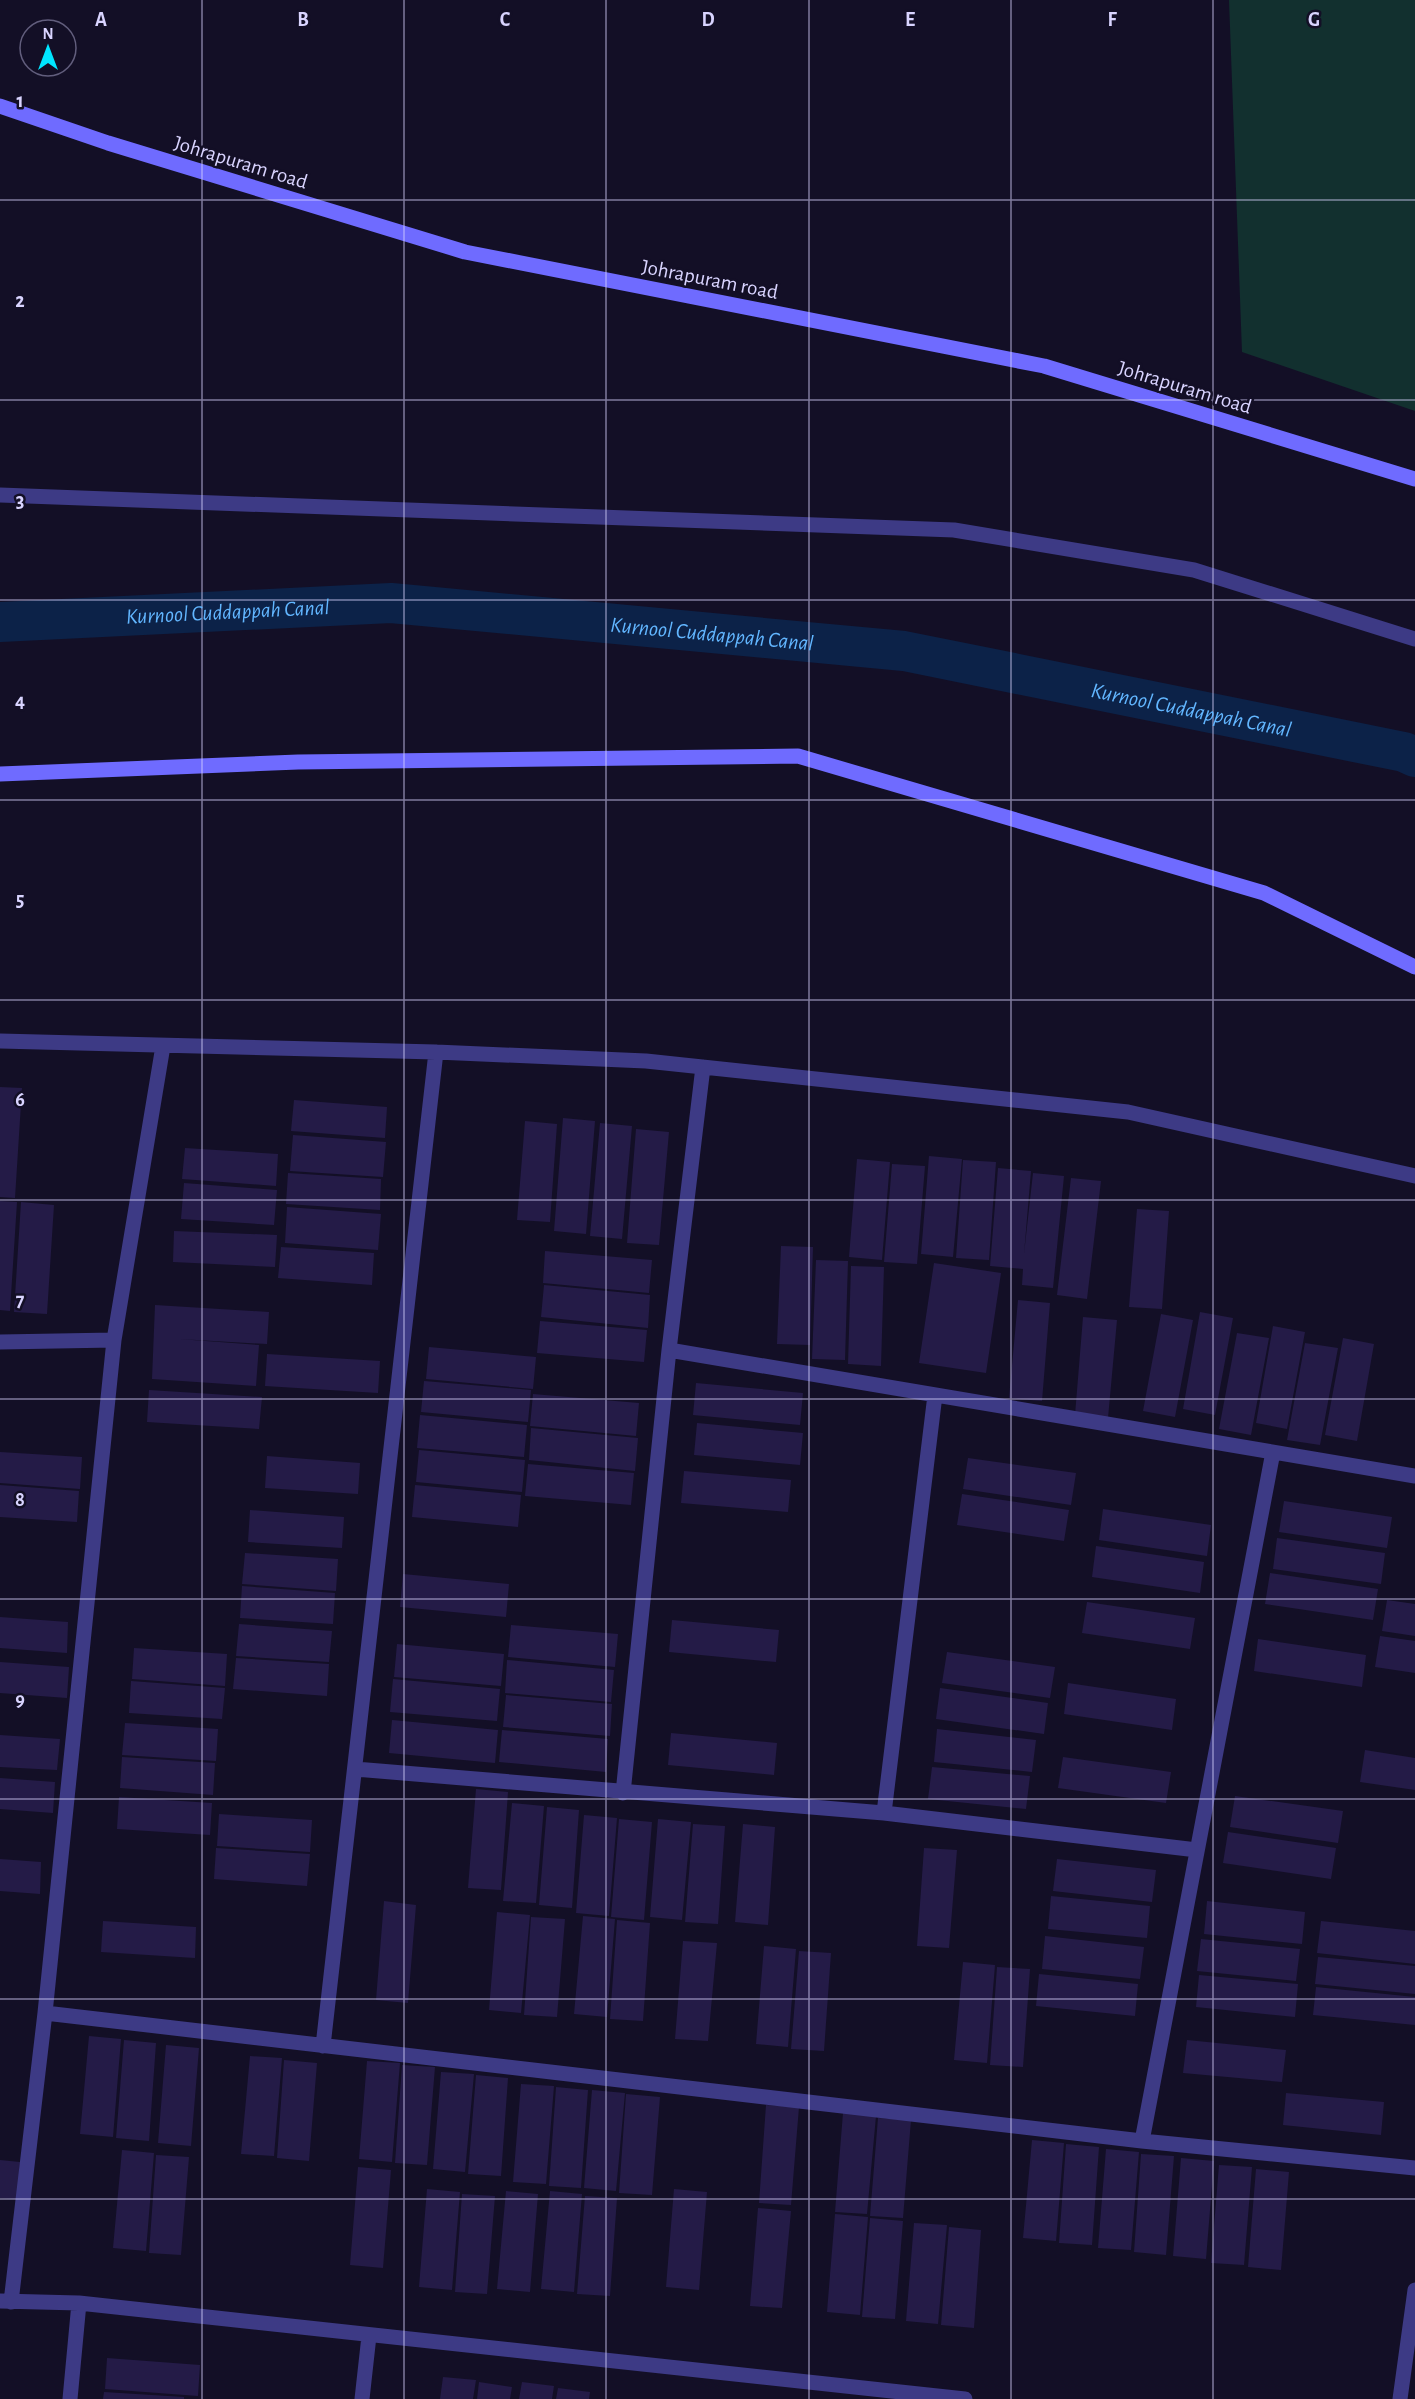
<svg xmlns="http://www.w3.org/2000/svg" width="1415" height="2399" viewBox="0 0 1415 2399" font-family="'Alegreya Sans',sans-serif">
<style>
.green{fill:#12302f}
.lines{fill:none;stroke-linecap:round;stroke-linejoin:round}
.canal{stroke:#0c2248;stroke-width:40}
.building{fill:#241b47}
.lane{stroke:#3d3a85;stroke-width:15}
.street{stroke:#3d3a85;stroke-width:15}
.secondary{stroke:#6f6bff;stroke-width:15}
.grid{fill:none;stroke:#d9d4ff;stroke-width:1.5;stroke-opacity:0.55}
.labels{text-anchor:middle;stroke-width:5;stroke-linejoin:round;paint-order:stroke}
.street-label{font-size:21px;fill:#d9d4ff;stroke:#130f26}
.water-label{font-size:22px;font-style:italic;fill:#62b6ff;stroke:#130f26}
.grid-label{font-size:20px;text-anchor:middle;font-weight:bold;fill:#d9d4ff;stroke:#130f26;stroke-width:5;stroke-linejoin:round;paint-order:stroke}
</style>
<rect width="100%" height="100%" fill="#130f26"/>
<!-- green -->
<path class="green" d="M1229,0H1415V411L1242,352Z"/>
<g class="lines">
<!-- canal -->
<path class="canal" id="s1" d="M0,622L391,603L904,651L1404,752L1415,757"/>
</g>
<!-- building -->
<path class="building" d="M0,1087L22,1088L15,1198L0,1197Z
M294,1100L387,1107L385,1138L291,1131Z
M563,1118L595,1121L586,1234L554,1231Z
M525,1121L557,1124L550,1222L517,1220Z
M600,1123L632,1126L622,1239L590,1236Z
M636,1129L669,1132L659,1245L627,1243Z
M293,1135L386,1142L383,1177L290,1171Z
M185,1148L278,1154L276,1186L182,1179Z
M929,1156L962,1159L953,1257L921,1254Z
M857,1159L890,1162L882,1260L849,1257Z
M963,1160L996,1162L989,1260L956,1258Z
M892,1164L925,1166L917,1264L884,1262Z
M998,1168L1031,1171L1024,1254L1033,1173L1064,1176L1053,1288L1022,1285L1023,1269L990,1266Z
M288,1173L381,1179L380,1210L286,1204Z
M1071,1178L1101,1181L1087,1299L1057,1295Z
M184,1183L277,1190L274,1225L181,1219Z
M0,1201L17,1202L10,1311L0,1310Z
M21,1202L54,1205L47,1314L14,1312Z
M287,1207L381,1214L378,1250L285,1243Z
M1137,1209L1169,1211L1162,1309L1129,1307Z
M174,1231L277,1235L275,1267L173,1262Z
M781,1246L813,1247L810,1345L777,1344Z
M281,1247L374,1253L372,1285L278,1278Z
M545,1251L652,1260L649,1293L543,1283Z
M816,1260L848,1261L845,1360L812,1359Z
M934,1263L1001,1273L986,1373L919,1363Z
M851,1266L884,1267L881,1366L848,1364Z
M544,1285L650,1295L648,1328L541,1317Z
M1018,1300L1050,1303L1042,1401L1009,1398Z
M155,1305L269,1312L267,1344L179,1339L259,1345L256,1386L152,1379Z
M1200,1312L1233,1318L1215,1415L1183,1409Z
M1161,1314L1193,1320L1175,1417L1143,1411Z
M1083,1317L1117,1320L1108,1418L1075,1415Z
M540,1321L647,1330L644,1362L537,1353Z
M1273,1326L1305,1332L1287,1429L1256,1423Z
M1237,1333L1269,1338L1251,1435L1219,1429Z
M1343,1338L1374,1344L1357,1441L1325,1435Z
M1305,1343L1338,1348L1320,1445L1287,1440Z
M429,1347L536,1357L533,1389L426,1379Z
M267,1354L380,1361L378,1393L265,1386Z
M424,1381L531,1390L528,1422L421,1412Z
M696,1383L803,1393L800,1425L693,1415Z
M149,1390L262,1397L259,1429L147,1422Z
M533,1394L639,1403L636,1436L530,1426Z
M420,1415L527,1425L524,1457L417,1448Z
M697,1423L803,1433L800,1465L694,1455Z
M531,1428L638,1438L635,1471L529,1460Z
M419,1450L525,1460L522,1492L416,1482Z
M0,1452L82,1457L80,1489L0,1483Z
M267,1456L360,1463L358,1494L265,1488Z
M968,1458L1076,1473L1071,1505L963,1489Z
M528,1464L634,1473L631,1505L525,1496Z
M684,1471L791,1480L788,1512L681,1503Z
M0,1485L79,1491L77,1522L0,1517Z
M415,1485L521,1495L518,1527L412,1517Z
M962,1494L1069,1510L1064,1541L957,1525Z
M1284,1501L1392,1517L1387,1548L1279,1532Z
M1103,1509L1211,1525L1207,1556L1099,1540Z
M250,1510L344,1517L342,1548L248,1542Z
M1277,1538L1385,1553L1381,1584L1273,1569Z
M1096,1546L1204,1562L1200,1593L1092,1577Z
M245,1553L338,1559L336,1591L242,1584Z
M1270,1573L1378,1589L1373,1620L1265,1604Z
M403,1574L509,1584L506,1617L400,1607Z
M242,1586L335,1593L333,1624L240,1618Z
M1387,1600L1415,1604V1636L1382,1631Z
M1087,1602L1195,1618L1190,1649L1082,1633Z
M0,1617L68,1622L67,1653L0,1648Z
M672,1620L779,1630L776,1662L669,1652Z
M239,1624L332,1631L329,1662L236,1656Z
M511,1625L618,1634L615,1667L508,1657Z
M1380,1636L1415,1641V1673L1375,1667Z
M1258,1639L1366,1655L1362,1687L1254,1671Z
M397,1644L504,1654L501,1686L394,1677Z
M134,1648L227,1654L225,1686L132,1679Z
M947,1652L1055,1667L1050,1698L942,1683Z
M236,1658L329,1664L327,1696L233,1689Z
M507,1660L614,1670L611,1702L505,1693Z
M0,1662L69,1667L67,1698L0,1693Z
M393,1679L500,1689L497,1721L390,1712Z
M131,1681L225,1688L222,1719L129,1713Z
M1068,1683L1176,1699L1172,1730L1064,1714Z
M940,1688L1048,1703L1044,1734L936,1719Z
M506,1695L612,1704L610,1736L503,1727Z
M392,1720L498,1730L495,1763L389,1753Z
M125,1723L218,1729L216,1761L122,1755Z
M937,1729L1036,1740L1032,1772L934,1762Z
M502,1730L608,1739L606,1772L499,1762Z
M671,1733L777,1743L774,1775L668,1765Z
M0,1735L60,1739L57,1770L0,1767Z
M1365,1750L1415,1758V1790L1360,1782Z
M122,1757L215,1763L213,1795L120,1788Z
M1063,1757L1171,1772L1166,1803L1058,1788Z
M932,1767L1030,1776L1026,1809L928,1799Z
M0,1778L55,1782L53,1813L0,1809Z
M476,1789L508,1792L501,1890L468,1888Z
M1235,1796L1343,1811L1338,1843L1230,1827Z
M119,1797L212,1803L210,1835L117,1829Z
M512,1803L544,1806L536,1903L503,1901Z
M547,1807L579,1810L572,1908L539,1905Z
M219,1814L312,1820L310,1852L217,1846Z
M584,1815L617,1818L609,1916L576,1913Z
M619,1819L652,1822L644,1920L611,1917Z
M658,1819L691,1822L682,1920L650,1917Z
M693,1824L725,1826L718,1924L685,1922Z
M743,1824L775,1827L768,1925L735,1922Z
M1228,1832L1336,1848L1331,1879L1223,1863Z
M216,1848L310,1854L307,1886L214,1879Z
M924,1848L957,1850L949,1948L917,1946Z
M0,1859L41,1862L40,1894L0,1891Z
M1057,1859L1156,1870L1152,1902L1053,1891Z
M1051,1896L1150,1906L1147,1938L1048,1929Z
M384,1901L416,1905L408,2003L376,2000Z
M1207,1901L1305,1912L1302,1944L1204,1934Z
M497,1912L530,1915L521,2013L489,2010Z
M583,1916L615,1919L607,2017L574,2014Z
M531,1917L565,1919L557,2017L524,2015Z
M617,1920L650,1923L643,2021L610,2019Z
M103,1921L196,1927L195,1958L101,1952Z
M1321,1921L1415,1931V1964L1317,1953Z
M1045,1936L1144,1947L1140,1979L1042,1969Z
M1201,1939L1300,1949L1296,1981L1197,1971Z
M683,1941L717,1943L708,2041L675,2039Z
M764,1946L796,1949L788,2047L756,2044Z
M799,1951L831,1953L824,2051L791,2049Z
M1318,1957L1415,1966V1994L1315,1984Z
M963,1962L995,1965L987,2063L954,2060Z
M997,1967L1030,1969L1023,2067L990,2065Z
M1039,1974L1138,1984L1135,2016L1036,2006Z
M1199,1975L1298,1984L1295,2017L1196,2007Z
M1316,1987L1415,1997V2025L1313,2015Z
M89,2036L121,2039L113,2137L80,2134Z
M124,2040L156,2043L149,2141L116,2138Z
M1187,2040L1286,2050L1282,2082L1183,2073Z
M166,2045L199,2048L191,2146L158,2143Z
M250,2056L282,2058L274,2156L241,2154Z
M284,2060L317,2063L309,2161L277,2158Z
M367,2061L400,2063L392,2162L359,2159Z
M402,2065L435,2067L427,2165L395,2163Z
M441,2072L474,2074L465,2172L433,2169Z
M476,2075L508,2078L501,2176L468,2174Z
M521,2084L554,2086L546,2184L513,2182Z
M556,2087L588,2090L581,2188L549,2186Z
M592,2090L625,2093L616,2191L584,2188Z
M1286,2093L1384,2102L1381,2135L1283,2125Z
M626,2094L660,2097L652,2195L619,2193Z
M766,2105L799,2107L791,2205L759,2203Z
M843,2113L876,2116L867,2214L835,2212Z
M878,2118L911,2120L903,2218L870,2216Z
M1032,2140L1064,2143L1056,2241L1023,2238Z
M1066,2144L1099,2147L1092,2245L1059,2243Z
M1106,2149L1139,2152L1131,2250L1098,2248Z
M122,2150L154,2153L146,2251L113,2248Z
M1141,2154L1174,2156L1166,2255L1134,2252Z
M156,2155L189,2157L181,2255L149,2253Z
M1181,2158L1214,2161L1206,2259L1173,2256Z
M0,2160L20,2162L18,2199L0,2198Z
M1219,2165L1252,2167L1244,2265L1211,2263Z
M358,2167L391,2170L383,2268L350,2265Z
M1256,2169L1289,2172L1281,2270L1248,2267Z
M427,2189L460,2192L452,2290L419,2287Z
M674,2189L707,2192L699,2290L666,2287Z
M506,2191L538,2194L530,2292L497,2289Z
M550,2191L582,2194L574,2292L541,2289Z
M462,2194L495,2196L487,2294L455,2292Z
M585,2196L617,2198L610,2296L577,2294Z
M758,2208L791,2211L782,2308L750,2306Z
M835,2214L868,2217L860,2315L827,2312Z
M870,2218L903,2221L895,2319L862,2317Z
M914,2223L947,2225L938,2324L906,2321Z
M949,2227L981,2230L974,2328L941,2325Z
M107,2358L200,2365L198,2396L105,2389Z
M443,2377L476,2380L473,2399H440Z
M479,2382L512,2387L510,2399H477Z
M522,2382L554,2386L552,2399H519Z
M558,2388L590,2392L589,2399H556Z
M104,2392L184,2397V2399H103Z"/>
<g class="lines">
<!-- lane -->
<path class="lane" d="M0,495L954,530L1194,570L1415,639"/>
<!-- street -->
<path class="street" d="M0,1041L436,1052L646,1061L1128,1112L1415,1176
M0,1342L114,1340
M669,1350L1415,1476
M355,1769L884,1813L1197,1850
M623,1793L669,1350L703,1067
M884,1813L935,1395
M45,2013L1142,2141L1415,2168
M323,2046L436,1052
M1142,2141L1273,1452
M0,2301L79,2303L965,2399
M11,2302L45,2013L114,1340L163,1046
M70,2399L79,2303
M362,2399L369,2336
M1400,2399L1415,2290"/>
<!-- secondary -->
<path class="secondary" d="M0,106L108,143L465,252L1044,366L1415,479
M0,774L298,762L798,756L1264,893L1415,967"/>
</g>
<!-- grid -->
<path class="grid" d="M202,0V2399M404,0V2399M606,0V2399M809,0V2399M1011,0V2399M1213,0V2399M0,200H1415M0,400H1415M0,600H1415M0,800H1415M0,1000H1415M0,1200H1415M0,1399H1415M0,1599H1415M0,1799H1415M0,1999H1415M0,2199H1415"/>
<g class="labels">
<!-- street labels -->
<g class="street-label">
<text transform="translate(241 162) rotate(17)" y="7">Johrapuram road</text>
<text transform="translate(710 279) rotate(11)" y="7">Johrapuram road</text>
<text transform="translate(1185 387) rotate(17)" y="7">Johrapuram road</text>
</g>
<!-- water labels -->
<g class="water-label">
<text dy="8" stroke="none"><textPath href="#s1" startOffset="228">Kurnool Cuddappah Canal</textPath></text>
<text dy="8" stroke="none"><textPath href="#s1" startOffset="714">Kurnool Cuddappah Canal</textPath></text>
<text dy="8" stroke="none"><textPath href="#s1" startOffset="1200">Kurnool Cuddappah Canal</textPath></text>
</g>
</g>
<g class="grid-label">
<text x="101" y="26">A</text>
<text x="303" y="26">B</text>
<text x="505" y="26">C</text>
<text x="708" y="26">D</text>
<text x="910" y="26">E</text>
<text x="1112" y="26">F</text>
<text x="1314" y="26">G</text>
<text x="20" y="107">1</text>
<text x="20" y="307">2</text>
<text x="20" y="507">3</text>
<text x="20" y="707">4</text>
<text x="20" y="906">5</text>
<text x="20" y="1106">6</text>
<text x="20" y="1306">7</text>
<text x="20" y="1506">8</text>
<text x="20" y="1706">9</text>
</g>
<!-- north arrow -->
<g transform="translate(48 48)"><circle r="28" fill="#130f26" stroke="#625e7d" stroke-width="1.5"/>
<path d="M0-4.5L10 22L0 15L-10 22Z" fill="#00e5ff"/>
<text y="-9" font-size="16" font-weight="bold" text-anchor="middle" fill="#d9d4ff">N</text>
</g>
</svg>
